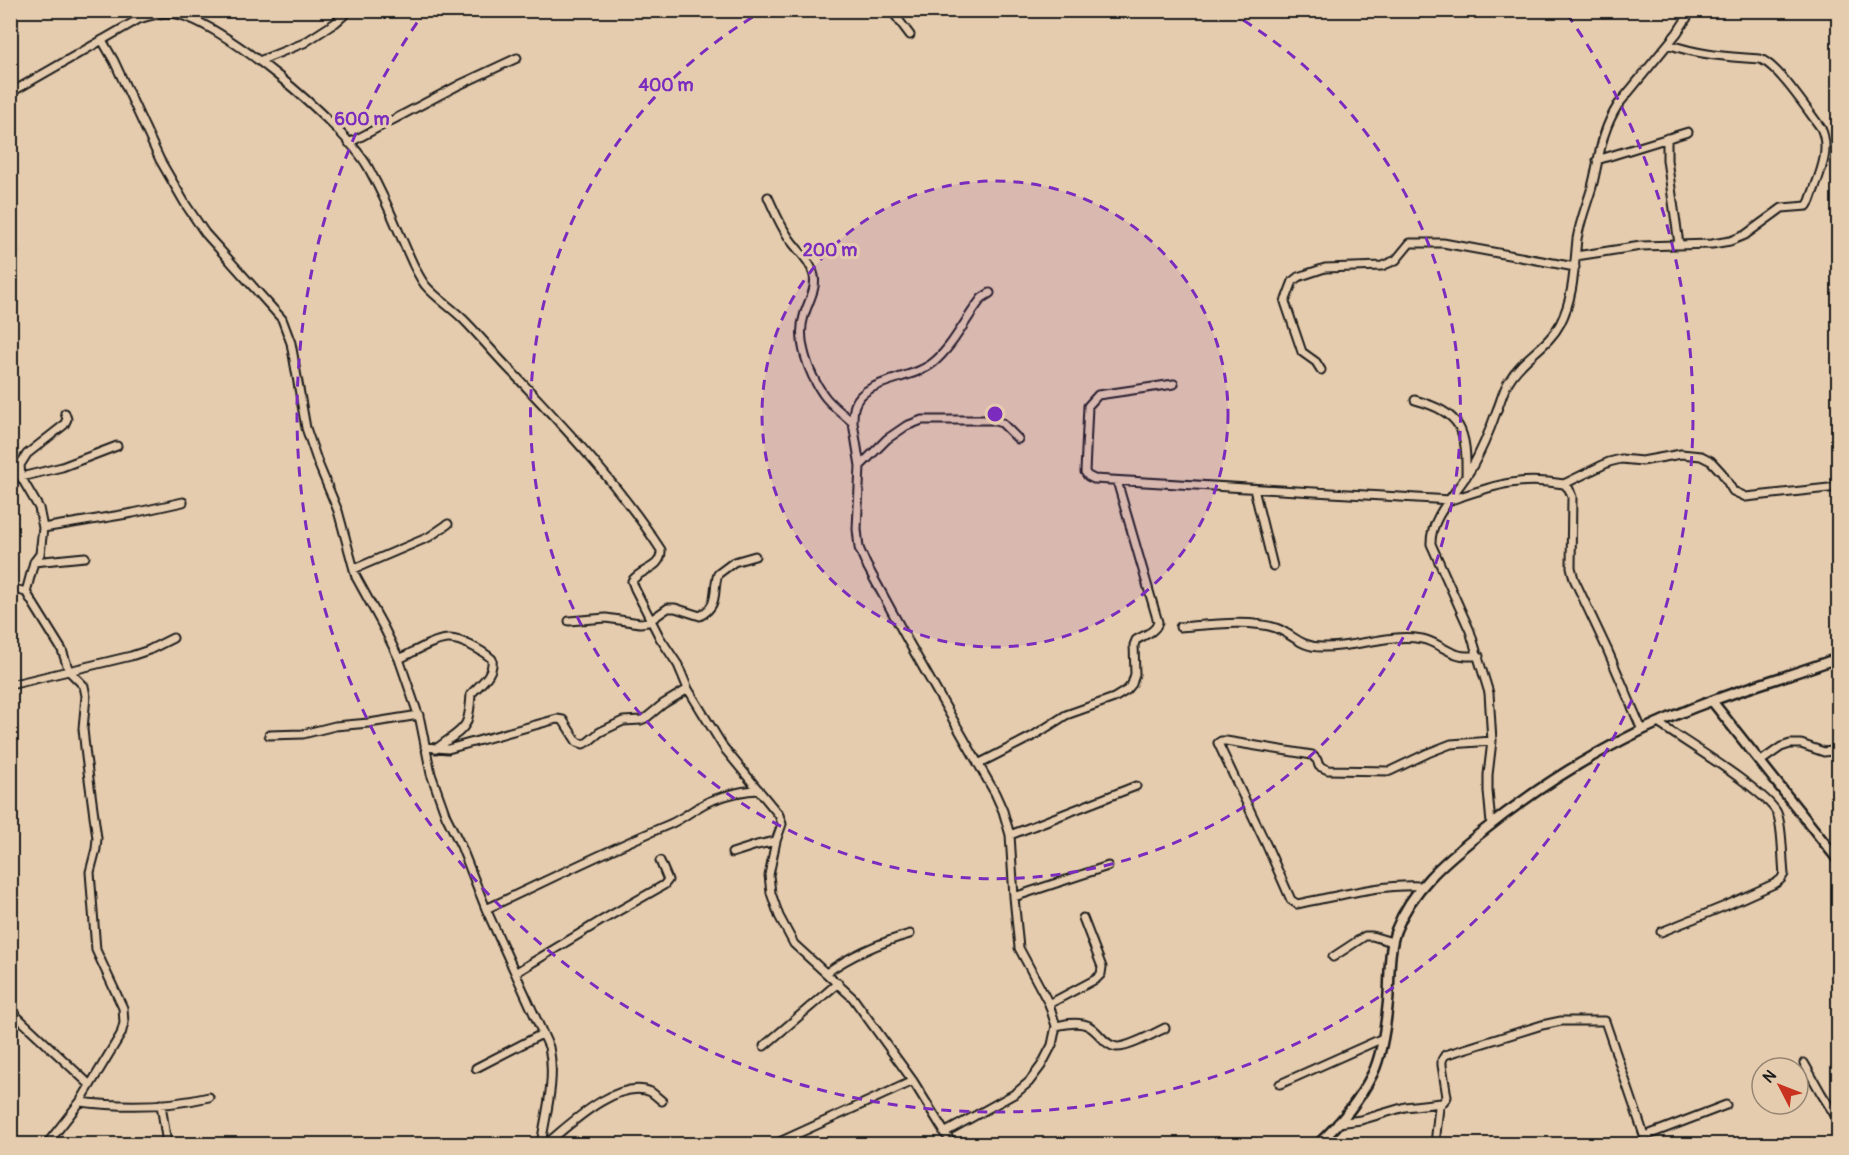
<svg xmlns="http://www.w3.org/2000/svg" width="1849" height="1155" viewBox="0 0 1849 1155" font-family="Pangolin,sans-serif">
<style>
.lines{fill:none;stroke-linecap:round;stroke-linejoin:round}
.minor-casing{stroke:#1c1c1c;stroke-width:11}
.tertiary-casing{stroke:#1c1c1c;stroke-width:13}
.minor{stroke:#e6ccae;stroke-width:7}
.tertiary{stroke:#e6ccae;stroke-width:8}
.ring{fill:none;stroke:#7b2cbf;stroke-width:3;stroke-dasharray:10 8}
.centre{fill:#7b2cbf;stroke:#e6ccae;stroke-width:3}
.ring-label{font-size:18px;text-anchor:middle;font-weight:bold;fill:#7b2cbf;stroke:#e6ccae;stroke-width:6;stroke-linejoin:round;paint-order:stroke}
</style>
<rect width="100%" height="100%" fill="#e6ccae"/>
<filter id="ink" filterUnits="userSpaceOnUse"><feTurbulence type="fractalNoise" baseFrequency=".0167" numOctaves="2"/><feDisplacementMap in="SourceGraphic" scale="12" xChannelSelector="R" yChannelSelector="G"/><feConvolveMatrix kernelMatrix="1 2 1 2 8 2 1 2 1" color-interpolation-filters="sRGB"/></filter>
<g filter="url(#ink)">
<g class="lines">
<defs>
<path id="minor" d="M893,10L895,15L910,35
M102,40L114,61L160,160L186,205L205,233L282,319L291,343L306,428L318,463L338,511L356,577L384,628L399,659L420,720L431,774L446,816L461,846L486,909L549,1047C556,1079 546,1113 541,1144
M259,61L304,43L335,23L350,10
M10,93L139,19C148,16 159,13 170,13C216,15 345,126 368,167C380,189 391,213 401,237C409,254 414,270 425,285C436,298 451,307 463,319C480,336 495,355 512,372C565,428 619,485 661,550C662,569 641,568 632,581L635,589L660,638L678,665L688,689L724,748L779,815L782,824L776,841L769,875L771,893L779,916L794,944L853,998L913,1081L952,1144
M1667,138V160L1679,244
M349,143L459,85L517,58
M1597,160L1688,132
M768,197C774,210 780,225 789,238C797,250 811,261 814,276C817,289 807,304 804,316C796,340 809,374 823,394C831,406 843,413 853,423L860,466L857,529L859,548L866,564L908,641L995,793L1003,811L1010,835L1014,897L1019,948L1049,1004L1056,1026L1052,1045L1041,1066L1029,1082L1016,1093L944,1133
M10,253L14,251
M1576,256L1641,246L1712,244L1730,241L1745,235L1782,208L1807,206L1810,201C1818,177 1832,152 1821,128C1808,111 1778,65 1760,59C1728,57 1698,55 1668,44
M1321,370L1316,362L1302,352L1285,302L1293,281L1298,277L1325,268L1382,266L1396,260L1410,243H1443L1575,267
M1174,384L1098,395L1088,406L1085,472L1088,476L1094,479L1451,500C1493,486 1518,476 1564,484L1569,489L1572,497L1571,567L1574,579L1607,649L1642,730
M1415,400C1462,413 1467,430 1466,477
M853,423C853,417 853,410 855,405C864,379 913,380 934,362C954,345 966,318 982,298L990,293
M860,466L887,439L906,426L922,420H991L1002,423L1018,439
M21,477L62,467L117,446
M1564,484L1609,462L1621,459L1642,461L1681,454L1701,456L1711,461L1722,473L1733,491L1746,497L1838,487
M1254,489L1273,566
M43,528L133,513L183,502
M34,562L85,557
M354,569L429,537L448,524
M10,588L26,592L62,650L69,671L84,686L86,696L83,729L86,757L97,838L96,849L90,872L96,950L123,1008L124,1023L121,1034L80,1102L47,1144
M26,592L34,562L40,554L43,528L39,508L21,477L20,465L27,454L64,425L67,419L65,413
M569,621L606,618L640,623L648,622L668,608H675L700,616C720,605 712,591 718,574L734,562L755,556
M1180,627C1207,625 1250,619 1276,628C1294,635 1300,647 1322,647C1355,648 1389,633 1422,639C1434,641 1444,650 1456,654C1463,657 1471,656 1479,656
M399,659C414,652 432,640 448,639C460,638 483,651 492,659C494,675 481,683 471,694C469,732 464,727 436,749
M10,685L131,656L149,650L173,638
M1658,723C1682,740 1767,791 1777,813C1783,827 1782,858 1784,874L1781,879L1776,883L1725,906L1661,932
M269,735L303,734L335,726L369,723L419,715
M425,747L448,749L557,719L563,720L577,742L583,744L588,742L600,732L623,721L641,720L646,718L663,704L688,689
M1761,761L1781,747L1790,744H1801L1824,752L1838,750
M978,764L1033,736L1066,715L1114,698L1127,690L1132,684L1135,674L1134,645L1136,640C1144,635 1156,632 1158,622L1117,481
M1491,824L1488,791V775L1492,741L1489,693L1470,631L1431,544C1430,517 1458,491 1471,469C1482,450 1490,430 1497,410C1501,401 1503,390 1509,381C1522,358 1548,347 1560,324C1574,297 1574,268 1577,239C1580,221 1587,204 1592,187C1600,156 1600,134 1618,105L1677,33L1692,10
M1010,835L1136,786
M732,853L757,845L776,841
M1421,886C1379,884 1339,896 1297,904L1291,900L1267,846L1218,743L1221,741H1226L1312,755L1317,760L1319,766L1328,770L1390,771L1428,753L1451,744L1492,741
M1014,897L1108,866
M486,909C548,880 608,850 670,824C684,818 696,807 710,801C726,795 743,790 759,790
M1333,957L1365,936H1372L1392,942
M515,973L599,922L664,885L668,880L660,861
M826,973C853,954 878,943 910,934
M1049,1004L1096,979L1101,974L1102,967L1083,918
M10,1010L89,1084
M1056,1026C1065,1024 1074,1022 1083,1024C1097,1026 1103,1046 1117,1047C1130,1047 1153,1034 1165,1028
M764,1046L838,983
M1804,1063L1821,1093L1838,1120
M476,1068L542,1034
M1280,1084L1383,1038
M80,1102C122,1107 167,1107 209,1097
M161,1104L167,1144
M1338,1123L1361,1120L1405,1107L1441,1103
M1645,1136L1726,1105
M546,1144C568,1126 618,1077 651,1092C654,1094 658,1098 662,1101
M775,1144L913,1081
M1435,1144L1439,1107L1447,1097L1442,1065V1060L1445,1055L1542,1025L1561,1021H1605L1647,1144"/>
<path id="tertiary" d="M1712,701L1838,860
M1318,1144C1339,1125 1360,1099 1373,1073C1382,1054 1386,1023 1388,1002C1390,979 1388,952 1396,930C1412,889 1444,862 1478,835C1548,778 1628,731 1714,700C1755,685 1797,673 1838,658"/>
</defs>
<!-- minor casing -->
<use href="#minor" class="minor-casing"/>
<!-- tertiary casing -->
<use href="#tertiary" class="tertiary-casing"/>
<!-- minor -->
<use href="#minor" class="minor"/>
<!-- tertiary -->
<use href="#tertiary" class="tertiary"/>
</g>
</g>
<!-- distance rings -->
<circle cx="995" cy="414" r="233" fill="#7b2cbf" fill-opacity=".12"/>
<g class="ring">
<circle cx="995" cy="414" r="233"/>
<path d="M1228 11A465 465 0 1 1 763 11"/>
<path d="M1567 14A698 698 0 1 1 423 14"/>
</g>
<circle cx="995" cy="414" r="9" class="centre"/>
<g class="ring-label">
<text x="666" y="91">400 m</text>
<text x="362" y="125">600 m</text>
<text x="830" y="256">200 m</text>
</g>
<!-- margin -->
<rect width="1849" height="1155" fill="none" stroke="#e6ccae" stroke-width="36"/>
<rect x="18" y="18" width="1813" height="1119" fill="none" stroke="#1c1c1c" stroke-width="2" filter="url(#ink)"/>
<!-- north arrow -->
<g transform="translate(1780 1086) rotate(312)"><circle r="28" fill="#e6ccae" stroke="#958674" stroke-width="1.5"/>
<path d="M0-4.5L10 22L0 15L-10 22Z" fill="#c8321e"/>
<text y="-9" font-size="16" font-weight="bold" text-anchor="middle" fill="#1c1c1c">N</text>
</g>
</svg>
